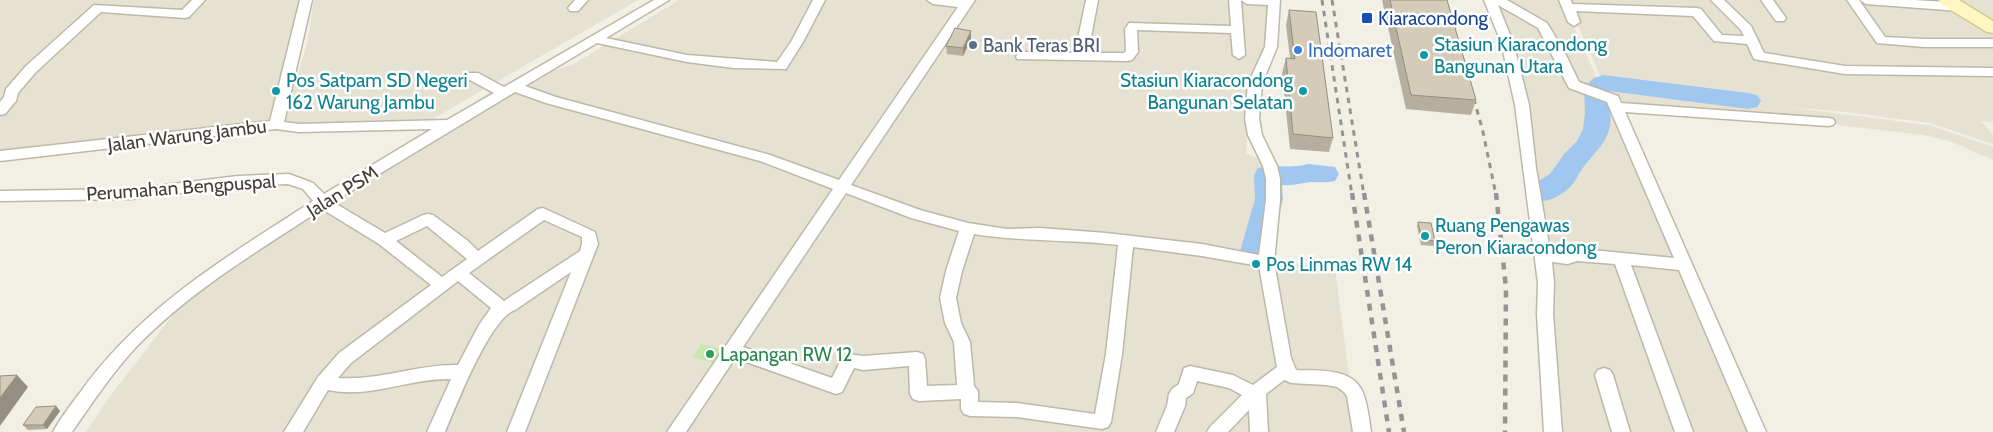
<svg xmlns="http://www.w3.org/2000/svg" width="1993" height="432" viewBox="0 0 1993 432" font-family="Cabin,sans-serif">
<style>
.residential{fill:#e6e2d2}
.green{fill:#c7e7ac}
.lines{fill:none;stroke-linecap:round;stroke-linejoin:round}
.river{fill:#9fc7f0;fill-rule:evenodd}
.street-casing{stroke:#bdb8a7;stroke-width:3}
.secondary-casing{stroke:#d3c893;stroke-width:3}
.street{fill:#fff;fill-rule:evenodd}
.secondary{fill:#fff6c1;fill-rule:evenodd}
.rail-far1{stroke:#949494;stroke-width:3;stroke-dasharray:5.5 5.5;stroke-linecap:butt}
.rail{stroke:#949494;stroke-width:4.5;stroke-dasharray:7 7;stroke-linecap:butt}
.wall{fill:#b6af9f}
.shaded-wall{fill:#948f82}
.building{fill:#d4ccb9;stroke:#948f82}
.transit-dot{fill:#1a4fb4;stroke:#fff;stroke-width:2}
.service-dot{fill:#5c6f8a;stroke:#fff;stroke-width:2}
.shop-dot{fill:#3f7fe0;stroke:#fff;stroke-width:2}
.culture-dot{fill:#0f9aa8;stroke:#fff;stroke-width:2}
.leisure-dot{fill:#2e9e5b;stroke:#fff;stroke-width:2}
.labels{text-anchor:middle;stroke-width:5;stroke-linejoin:round;paint-order:stroke}
.transit-label{font-size:19px;fill:#164399;stroke:#fff;text-anchor:start}
.culture-label{font-size:19px;fill:#0d838f;stroke:#fff;text-anchor:start}
.service-label{font-size:19px;fill:#4e5e75;stroke:#fff;text-anchor:start}
.shop-label{font-size:19px;fill:#366cbe;stroke:#fff;text-anchor:start}
.street-label{font-size:19px;fill:#443f34;stroke:#fff}
.leisure-label{font-size:19px;fill:#27864d;stroke:#fff;text-anchor:start}
</style>
<rect width="100%" height="100%" fill="#f2efe4"/>
<!-- residential -->
<path class="residential" d="M0,0H302L269,127L0,154Z
M314,0H638L431,120L304,124L284,121L307,44Z
M679,0H1268L1266,44L1250,78L1246,154L1263,159L1268,178L1270,263L1335,267L1356,432H86L110,396L208,270L430,132L499,86L572,65Z
M1486,0H1562L1755,432H1558L1532,153Z
M1567,0H1941L1963,12L1993,35V122L1981,121L1993,135V144L1930,123L1837,111L1786,107L1929,125L1993,147V160L1952,142L1924,135L1812,122L1617,107L1606,83L1785,107L1678,90L1602,81Z
M1957,0H1993V25Z"/>
<!-- green -->
<path class="green" d="M701,344L727,351L719,364L693,357Z"/>
<g class="lines">
<!-- river -->
<path class="river" d="M1603,75L1748,93L1757,95L1761,101L1757,107L1748,109L1609,91C1608,105 1613,117 1609,130C1604,146 1594,153 1585,165C1579,172 1576,182 1569,188C1558,198 1544,204 1530,200L1526,193L1530,186L1550,174L1565,153L1577,141L1583,129L1585,113L1584,87L1594,78Z
M1309,164L1335,167L1339,174L1335,181C1326,183 1319,182 1311,182C1301,183 1293,186 1282,185L1283,199L1269,255L1265,263L1254,266L1243,263L1239,255L1255,199L1254,175L1258,168C1276,164 1290,169 1309,164Z"/>
<defs>
<path id="street" d="M192,0H205L189,17L185,18L101,12L36,72L18,93L16,101L5,114L0,115V102L4,97L6,89L26,66L94,5L182,10Z
M300,0H312L284,122L299,124L447,120L494,93L468,79L466,76L468,73H478L504,87L654,0H669L606,38L687,55L777,62L791,42L813,0H825L803,42L786,69L734,68L687,62L597,43L525,86L556,97L770,155L839,180L958,7L933,4L927,0H975L851,185L920,210L968,223L1007,229L1040,228L1106,233L1202,244L1259,255L1266,200V179L1263,166L1248,135L1245,119L1248,84L1265,47L1268,5L1247,4L1241,0H1280L1277,47L1262,84L1259,119L1262,135L1277,166L1280,179V200L1274,262L1291,358L1296,370C1318,371 1353,367 1363,393C1368,405 1369,420 1371,432H1353L1347,396L1344,392L1337,387L1326,385L1291,383L1284,380L1266,394L1268,432H1250L1249,410L1228,432H1207L1210,427L1242,395L1229,388L1197,381L1193,393L1186,398L1185,406L1174,432H1156L1167,406L1169,394L1172,389L1179,384L1184,368L1190,366L1233,375L1253,385L1277,367L1259,266L1202,256L1133,247L1122,354L1111,422L1108,427L1102,429L1017,417L970,416L964,414L961,409V399L919,401L913,399L910,394L909,366L863,370L854,368L842,392L836,394L735,358L686,432H667L833,189L760,161L546,103L515,92L333,202L385,233L423,215L428,214L433,215L468,241L478,251L538,209L543,208L595,232L598,244L525,432H507L571,272L515,310C490,318 456,406 445,432H427L451,379C409,378 370,399 328,390L303,432H284L318,377L339,353L431,285L379,244L322,209C258,251 190,291 136,347C112,373 92,403 72,432H53C60,419 70,406 79,394C141,307 225,258 313,201L303,189L288,184L238,186L131,199L0,201V191L131,189L238,176L289,174L313,183L324,194L432,129L299,132L276,129L0,161V151L270,121ZM846,193L911,218L959,231L946,271L940,298L945,323L954,342L957,385L927,386L925,359L923,354L917,352L863,356L849,354L843,356L832,378L743,347ZM544,220L582,237V244L580,251L504,301L469,273ZM427,226L467,259L442,277L396,241ZM974,234C1021,242 1070,239 1118,245L1106,354L1095,414L1017,403L978,402V391L974,386L970,342L961,323L956,298L962,271ZM458,281L491,308L479,325L458,365C417,364 379,381 338,378L351,363Z
M575,0H588L578,11H570L568,8Z
M1086,0H1098L1088,53H1124L1126,51L1125,29L1129,23L1231,26L1229,0H1241L1245,55L1239,59L1233,55L1231,33L1137,30L1138,52L1132,60L1127,61L1017,59L1016,56L1022,52L1075,53Z
M1484,0H1507L1547,23L1565,53L1579,82L1618,96L1621,103L1828,118L1833,119L1835,122L1833,125L1828,126L1625,112L1766,432H1748L1679,270L1631,265L1693,432H1675L1615,264L1577,261L1568,264L1552,262L1554,283L1553,314L1562,432H1544L1537,314L1538,283L1515,105L1501,42ZM1498,5L1538,28L1569,88L1607,102L1674,258L1592,250L1575,249L1567,252L1550,251L1536,168L1529,105L1513,42Z
M1559,0H1571L1572,4L1697,8L1701,9L1722,35L1744,36L1741,30L1711,0H1724L1751,26L1764,53L1845,66L1993,68V76L1845,74L1759,60L1754,59L1747,44L1714,41L1693,16L1576,11L1580,22L1574,26L1568,22Z
M1761,0H1773L1786,18L1784,21H1776Z
M1847,0H1859L1885,37L1924,39H1993V47H1924L1877,43Z
M1860,0H1914L1960,3L1966,7L1960,11L1866,4Z
M1604,368L1610,370L1613,375L1630,432H1612L1595,375L1598,370Z"/>
<path id="secondary" d="M1939,0H1959L1993,21V33L1987,32L1941,4Z"/>
</defs>
<!-- street casing -->
<use href="#street" class="street-casing"/>
<!-- secondary casing -->
<use href="#secondary" class="secondary-casing"/>
<!-- street -->
<use href="#street" class="street"/>
<!-- secondary -->
<use href="#secondary" class="secondary"/>
<!-- rail-far1 -->
<path class="rail-far1" d="M1322,0L1352,195
M1332,0L1364,195
M1471,88L1483,132L1496,195"/>
<!-- rail -->
<path class="rail" d="M1352,193L1389,432
M1364,193L1404,432
M1496,193L1506,288L1505,432"/>
</g>
<!-- wall -->
<path class="wall" d="M1382,0H1447L1476,100L1471,115L1406,109Z
M1289,10L1333,138L1329,152L1290,149L1282,73L1286,58H1290L1286,25Z
M971,31V39L963,56L947,54L946,46Z
M1418,222L1435,241L1434,246L1421,245L1417,226Z
M56,406L60,411L47,429L28,430L23,425Z"/>
<!-- shaded-wall -->
<path class="shaded-wall" d="M971,31V39L963,56V48Z
M17,375L28,387L0,426V398Z
M56,406L60,411L47,429L43,425Z"/>
<!-- building -->
<path class="building" d="M1390,0H1447L1476,100L1411,95Z
M1289,10L1316,12L1333,138L1293,134L1286,58L1295,59Z
M955,28L971,31L963,48L946,46Z
M1418,222L1431,223L1435,241L1422,240Z
M17,375L0,398V376Z
M56,406L43,425H23L36,407Z"/>
<!-- markers -->
<rect class="transit-dot" x="1361" y="12" width="12" height="12" rx="2.5"/>
<circle class="service-dot" cx="973" cy="45" r="5"/>
<circle class="shop-dot" cx="1298" cy="50" r="5"/>
<g class="culture-dot">
<circle cx="1424" cy="55" r="5"/>
<circle cx="276" cy="91" r="5"/>
<circle cx="1303" cy="91" r="5"/>
<circle cx="1425" cy="236" r="5"/>
<circle cx="1256" cy="264" r="5"/>
</g>
<circle class="leisure-dot" cx="710" cy="354" r="5"/>
<g class="labels">
<!-- transit labels -->
<g class="transit-label">
<text x="1378" y="25">Kiaracondong</text>
</g>
<!-- culture labels -->
<g class="culture-label">
<text x="1434" y="51">Stasiun Kiaracondong<tspan x="1434" dy="22">Bangunan Utara</tspan></text>
<text x="286" y="87">Pos Satpam SD Negeri<tspan x="286" dy="22">162 Warung Jambu</tspan></text>
<text x="1293" y="87" text-anchor="end">Stasiun Kiaracondong<tspan x="1293" dy="22">Bangunan Selatan</tspan></text>
<text x="1435" y="232">Ruang Pengawas<tspan x="1435" dy="22">Peron Kiaracondong</tspan></text>
<text x="1266" y="271">Pos Linmas RW 14</text>
</g>
<!-- service labels -->
<g class="service-label">
<text x="983" y="52">Bank Teras BRI</text>
</g>
<!-- shop labels -->
<g class="shop-label">
<text x="1308" y="57">Indomaret</text>
</g>
<!-- street labels -->
<g class="street-label">
<text transform="translate(187 135) rotate(-7)" y="7">Jalan Warung Jambu</text>
<text transform="translate(181 187) rotate(-4)" y="7">Perumahan Bengpuspal</text>
<text transform="translate(342 191) rotate(-32)" y="7">Jalan PSM</text>
</g>
<!-- leisure labels -->
<g class="leisure-label">
<text x="720" y="361">Lapangan RW 12</text>
</g>
</g>
</svg>
